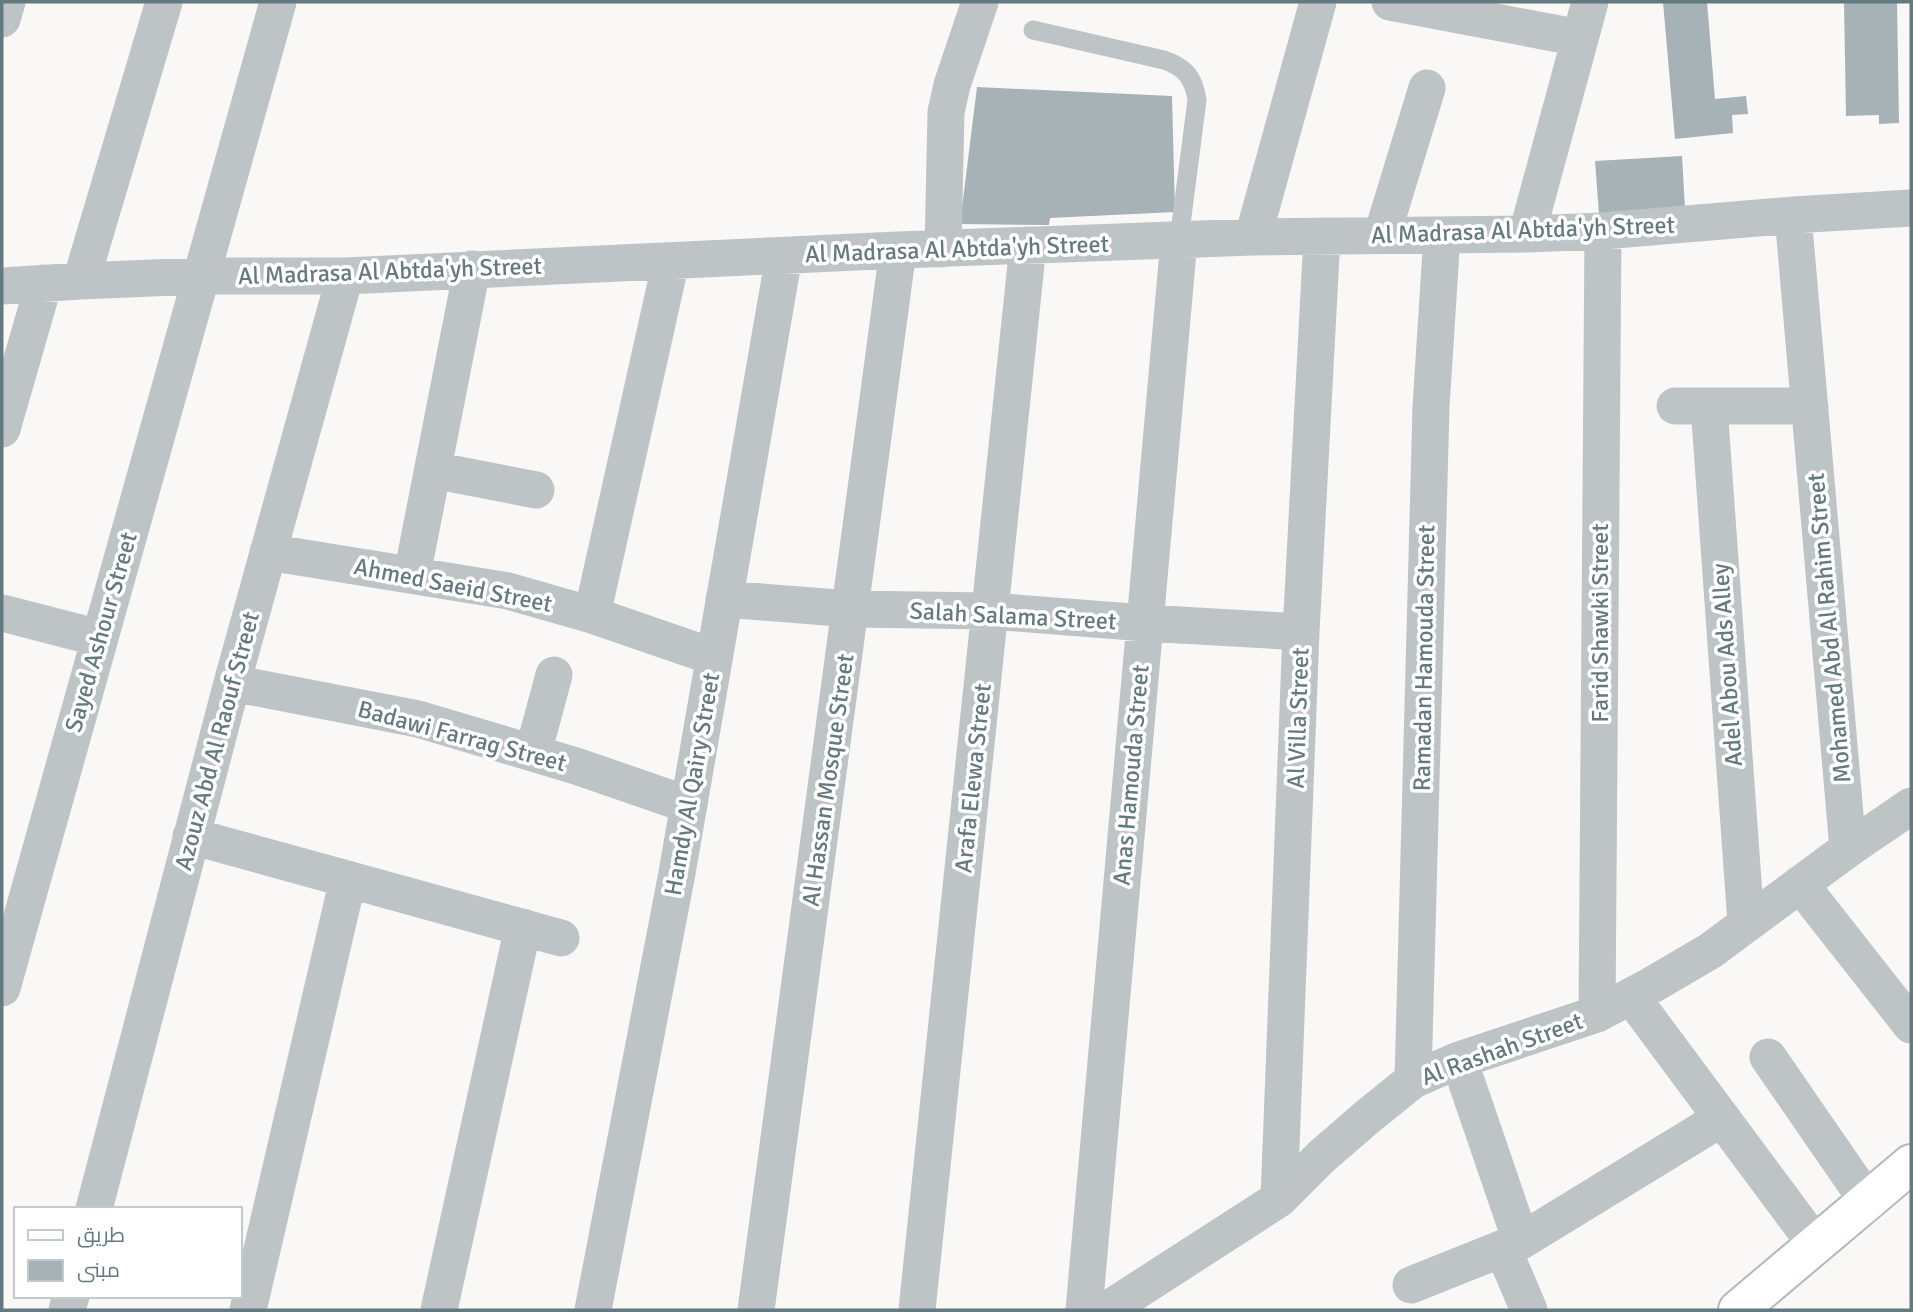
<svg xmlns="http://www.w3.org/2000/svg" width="1913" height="1312" viewBox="0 0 1913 1312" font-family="Signika,Cairo,sans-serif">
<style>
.building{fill:#a7b2b6}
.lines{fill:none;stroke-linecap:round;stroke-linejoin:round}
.secondary-casing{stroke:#b0b9bb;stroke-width:42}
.lane{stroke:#bec4c6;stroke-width:19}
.street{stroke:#bec4c6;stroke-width:37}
.secondary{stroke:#fff;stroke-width:38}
.labels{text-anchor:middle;stroke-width:7;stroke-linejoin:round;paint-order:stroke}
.street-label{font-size:24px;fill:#657a80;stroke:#fff}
</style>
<rect width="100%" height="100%" fill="#f9f8f7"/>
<!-- building -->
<path class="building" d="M1663,2H1707L1715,99L1746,96L1748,114L1732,115L1733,133L1675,139Z
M1844,2H1897L1899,123L1879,124V115L1846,116Z
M977,87L1172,96L1175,212L1050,218L1049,225L960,224Z
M1682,156L1685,209L1599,214L1595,161Z"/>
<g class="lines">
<defs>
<path id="secondary" d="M1738,1310L1911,1164"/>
</defs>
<!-- secondary casing -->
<use href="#secondary" class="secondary-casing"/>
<!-- lane -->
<path class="lane" d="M1033,30L1164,60C1185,67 1194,78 1197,100L1179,240"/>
<!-- street -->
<path class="street" d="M1390,2L1580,38
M2,19L7,2
M1793,215L1848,849
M1527,234L1590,2
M1382,235L1427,88
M1253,237L1318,2
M943,249L946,112L952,85L980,2
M81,281L164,2
M2,286L81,281L200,276H345L898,250L1253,237L1527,234L1603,231L1793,215L1911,208
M1675,406H1810
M1709,406L1746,923
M2,429L44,283
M433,470L536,490
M268,552L508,591L592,615L714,657
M412,575L472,269
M724,599L851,609L990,611L1145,623L1301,632
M2,613L99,638
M592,615L671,261
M232,683L418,719L576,766L689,805
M533,753L554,675
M191,836L561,938
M1800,884L1911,1025
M2,988L278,2
M1631,996L1816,1245
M1597,1014L1603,231
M1768,1057L1868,1202
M1459,1060L1521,1241
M1413,1080L1431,407L1442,235
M1279,1199L1301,632L1322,236
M94,1209L232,683L345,276
M1503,1249L1529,1310
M1411,1285L1521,1241L1722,1118
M67,1310L71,1296
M248,1310L348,879
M439,1310L523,927
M593,1310L677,873L784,256
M756,1310L898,250
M917,1310L1028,245
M1084,1310L1179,240
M1107,1310L1279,1199L1321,1157L1366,1118L1413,1080L1459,1060L1597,1014L1652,985L1710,951L1848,849L1911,806"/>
<!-- secondary -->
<use href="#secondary" class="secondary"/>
</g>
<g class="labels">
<!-- street labels -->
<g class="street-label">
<text transform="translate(1523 230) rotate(-2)" y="8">Al Madrasa Al Abtda'yh Street</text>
<text transform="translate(957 249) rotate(-2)" y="8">Al Madrasa Al Abtda'yh Street</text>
<text transform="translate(390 271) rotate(-2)" y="8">Al Madrasa Al Abtda'yh Street</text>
<text transform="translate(453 585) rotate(11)" y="8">Ahmed Saeid Street</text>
<text transform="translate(1013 616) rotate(3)" y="8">Salah Salama Street</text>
<text transform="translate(1600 623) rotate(-90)" y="8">Farid Shawki Street</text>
<text transform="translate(1829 628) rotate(-95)" y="8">Mohamed Abd Al Rahim Street</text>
<text transform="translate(101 632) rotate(-74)" y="8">Sayed Ashour Street</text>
<text transform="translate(1424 658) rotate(-89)" y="8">Ramadan Hamouda Street</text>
<text transform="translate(1727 665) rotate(-94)" y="8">Adel Abou Ads Alley</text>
<text transform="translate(1298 718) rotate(-88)" y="8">Al Villa Street</text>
<text transform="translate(462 736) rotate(15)" y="8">Badawi Farrag Street</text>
<text transform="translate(217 741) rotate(-75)" y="8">Azouz Abd Al Raouf Street</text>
<text transform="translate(1131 775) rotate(-85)" y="8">Anas Hamouda Street</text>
<text transform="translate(973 778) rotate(-84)" y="8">Arafa Elewa Street</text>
<text transform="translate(828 780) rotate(-82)" y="8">Al Hassan Mosque Street</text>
<text transform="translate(692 784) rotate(-80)" y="8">Hamdy Al Qairy Street</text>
<text transform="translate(1502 1049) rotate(-20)" y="8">Al Rashah Street</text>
</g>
</g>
<!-- border -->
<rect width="1913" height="1312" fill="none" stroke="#657a80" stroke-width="7"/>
<!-- legend -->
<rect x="14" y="1207" width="228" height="91" fill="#ffffff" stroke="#c1cacc" stroke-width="2"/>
<rect x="28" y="1230" width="35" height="10" fill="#ffffff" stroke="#c1cacc" stroke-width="2"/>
<text x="77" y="1242" font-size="21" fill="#657a80">طريق</text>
<rect x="28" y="1260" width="35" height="21" fill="#a7b2b6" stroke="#c1cacc" stroke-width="2"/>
<text x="77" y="1277" font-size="21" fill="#657a80">مبنى</text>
</svg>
